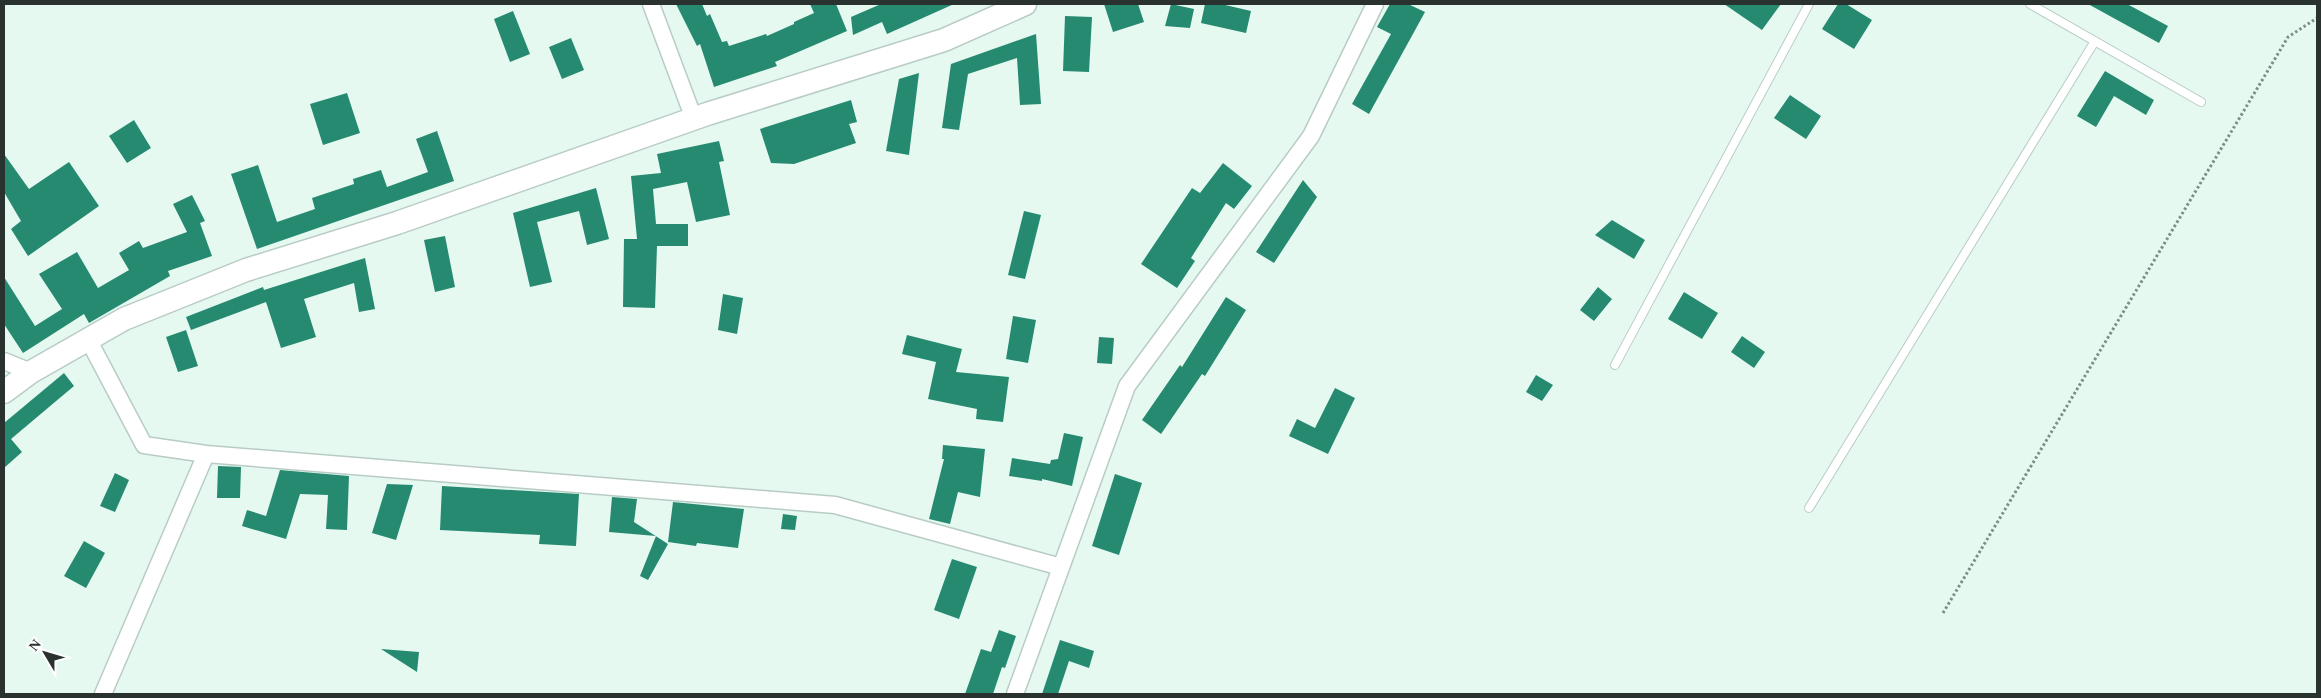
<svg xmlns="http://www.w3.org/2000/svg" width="2321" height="698" viewBox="0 0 2321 698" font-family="'Times New Roman',serif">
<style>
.building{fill:#268a70}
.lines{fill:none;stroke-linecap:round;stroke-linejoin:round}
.lane-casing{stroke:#b8ccc5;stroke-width:10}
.street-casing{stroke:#b8ccc5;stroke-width:19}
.secondary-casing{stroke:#b8ccc5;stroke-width:25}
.path{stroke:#7f8c87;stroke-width:3;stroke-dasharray:2.5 2.5;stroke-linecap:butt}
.lane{stroke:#fff;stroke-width:8}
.street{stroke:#fff;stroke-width:16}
.secondary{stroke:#fff;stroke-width:22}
</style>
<rect width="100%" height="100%" fill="#e5f9f1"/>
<!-- building -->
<path class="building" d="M676,4H702L707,16L710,14L722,42L727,41L729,46L766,34L767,36L794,24V22L814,13L810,4H836L847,31L775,62L777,66L714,87L700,44L697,46Z
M881,4H954L887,34L882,22L853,35L851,17Z
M1104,4H1138L1144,22L1113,32Z
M1171,4L1194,9L1190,28L1165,26Z
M1205,4H1221L1251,11L1246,33L1201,23Z
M1390,4H1408L1425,12L1369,114L1352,104L1391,34L1377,27Z
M1724,4H1781L1762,30Z
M1838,4H1846L1872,20L1854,49L1822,29Z
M2088,4H2127L2168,26L2159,43Z
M513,11L530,54L510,62L494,19Z
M1065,16L1092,17L1089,72L1063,71Z
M1036,34L1041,104L1020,105L1017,58L968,74L959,130L942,128L951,64Z
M571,38L584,70L562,79L549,47Z
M2105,71L2154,100L2146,115L2114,96L2096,127L2077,116Z
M919,73L909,155L886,151L899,79Z
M347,93L360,133L323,145L310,104Z
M1790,95L1821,116L1806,139L1774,118Z
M851,100L857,122L849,124L856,143L794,164L771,163L760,129Z
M134,120L151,148L127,163L109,136Z
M437,131L454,181L257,249L231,174L258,165L277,222L315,209L312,198L354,184L353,179L381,170L387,187L428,172L416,139Z
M719,141L724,161L719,162L730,215L696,222L687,182L653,189L656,224H688V246H657L655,308L623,307L624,239H637L631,176L661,173L657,154Z
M4,154L29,189L69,162L99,206L28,256L11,229L21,221L4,192Z
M1223,163L1252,186L1234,209L1226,203L1191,258L1195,261L1177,288L1141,264L1192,188L1200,193Z
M1303,180L1317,197L1274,263L1256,252Z
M596,188L609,239L587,245L579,211L537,222L552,282L530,287L513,213Z
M192,195L205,221L200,223L212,256L168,271L170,276L89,323L84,314L23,353L4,324V277L35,326L62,309L39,274L77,252L98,288L129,270L119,253L139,241L143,248L187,232L173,204Z
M1024,211L1041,215L1025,279L1008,275Z
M1612,220L1645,240L1634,259L1595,235Z
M445,236L455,287L435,292L424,240Z
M365,258L375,309L359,312L354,283L304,299L316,337L281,348L266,302L191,330L186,317L263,287L264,290Z
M1598,287L1612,299L1594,321L1580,310Z
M1684,292L1718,313L1702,339L1668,319Z
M723,294L743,298L737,334L718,330Z
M1226,297L1246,310L1205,376L1202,374L1161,434L1142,420L1180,365L1182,367Z
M1013,316L1036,320L1028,363L1006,359Z
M186,330L198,366L178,372L166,337Z
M907,335L962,349L956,372L1009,377L1003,422L976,419L977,409L928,399L936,362L902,354Z
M1742,336L1765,352L1754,368L1731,352Z
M1099,337L1114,338L1112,364L1097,363Z
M64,373L74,386L11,439L22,452L4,468V423Z
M1536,375L1553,385L1542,401L1526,392Z
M1335,388L1355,398L1328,454L1289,436L1297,419L1315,428Z
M1064,433L1083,437L1072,486L1042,479V481L1009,476L1012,458L1050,464L1051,460L1058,459Z
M943,445L985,449L980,497L958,492L950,524L929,519L944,459H942Z
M218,466L241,467L240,498H217Z
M280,470L349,476L347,530L326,529L328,495L300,494L286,539L242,526L247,510L266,516Z
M115,473L129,480L115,512L100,506Z
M1115,474L1142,483L1119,555L1092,546Z
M387,484L413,485L396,540L372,533Z
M442,486L579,494L576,546L539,544L540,535L440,530Z
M612,497L637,499L634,522L668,544L648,580L640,576L656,536L609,532Z
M673,502L744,509L738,548L697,543L696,546L668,542Z
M783,514L797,516L795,530L781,529Z
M84,541L105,553L86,588L64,576Z
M952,559L977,567L959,619L934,610Z
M999,630L1016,636L1005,668L1002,667L993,694H965L981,649L991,652Z
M1060,640L1094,651L1089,668L1069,661L1058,694H1042Z
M381,649L419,652L417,672Z"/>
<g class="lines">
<defs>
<path id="lane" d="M2030,4L2201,102
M1615,365L1809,4
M1809,508L2095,41"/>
<path id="street" d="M651,4L694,119
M88,339L144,445L206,454L835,505L1061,567
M4,361L31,372
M103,694L206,454
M1015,694L1127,386L1311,136L1375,4"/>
<path id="secondary" d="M4,392L31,372L124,319L246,270L397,223L707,114L944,40L1025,4"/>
</defs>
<!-- lane casing -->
<use href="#lane" class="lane-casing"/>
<!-- street casing -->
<use href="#street" class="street-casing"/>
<!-- secondary casing -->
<use href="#secondary" class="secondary-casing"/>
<!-- path -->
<path class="path" d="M1943,613L2288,37L2317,18"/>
<!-- lane -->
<use href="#lane" class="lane"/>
<!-- street -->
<use href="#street" class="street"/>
<!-- secondary -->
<use href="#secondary" class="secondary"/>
</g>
<!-- border -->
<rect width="2321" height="698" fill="none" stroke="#2a322f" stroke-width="10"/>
<!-- north arrow -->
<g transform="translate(45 653) rotate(308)" stroke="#ffffff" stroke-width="4" paint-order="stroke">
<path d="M0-4L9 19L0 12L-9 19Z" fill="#2a322f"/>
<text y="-8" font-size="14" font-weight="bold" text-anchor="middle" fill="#2a322f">N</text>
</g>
</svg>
